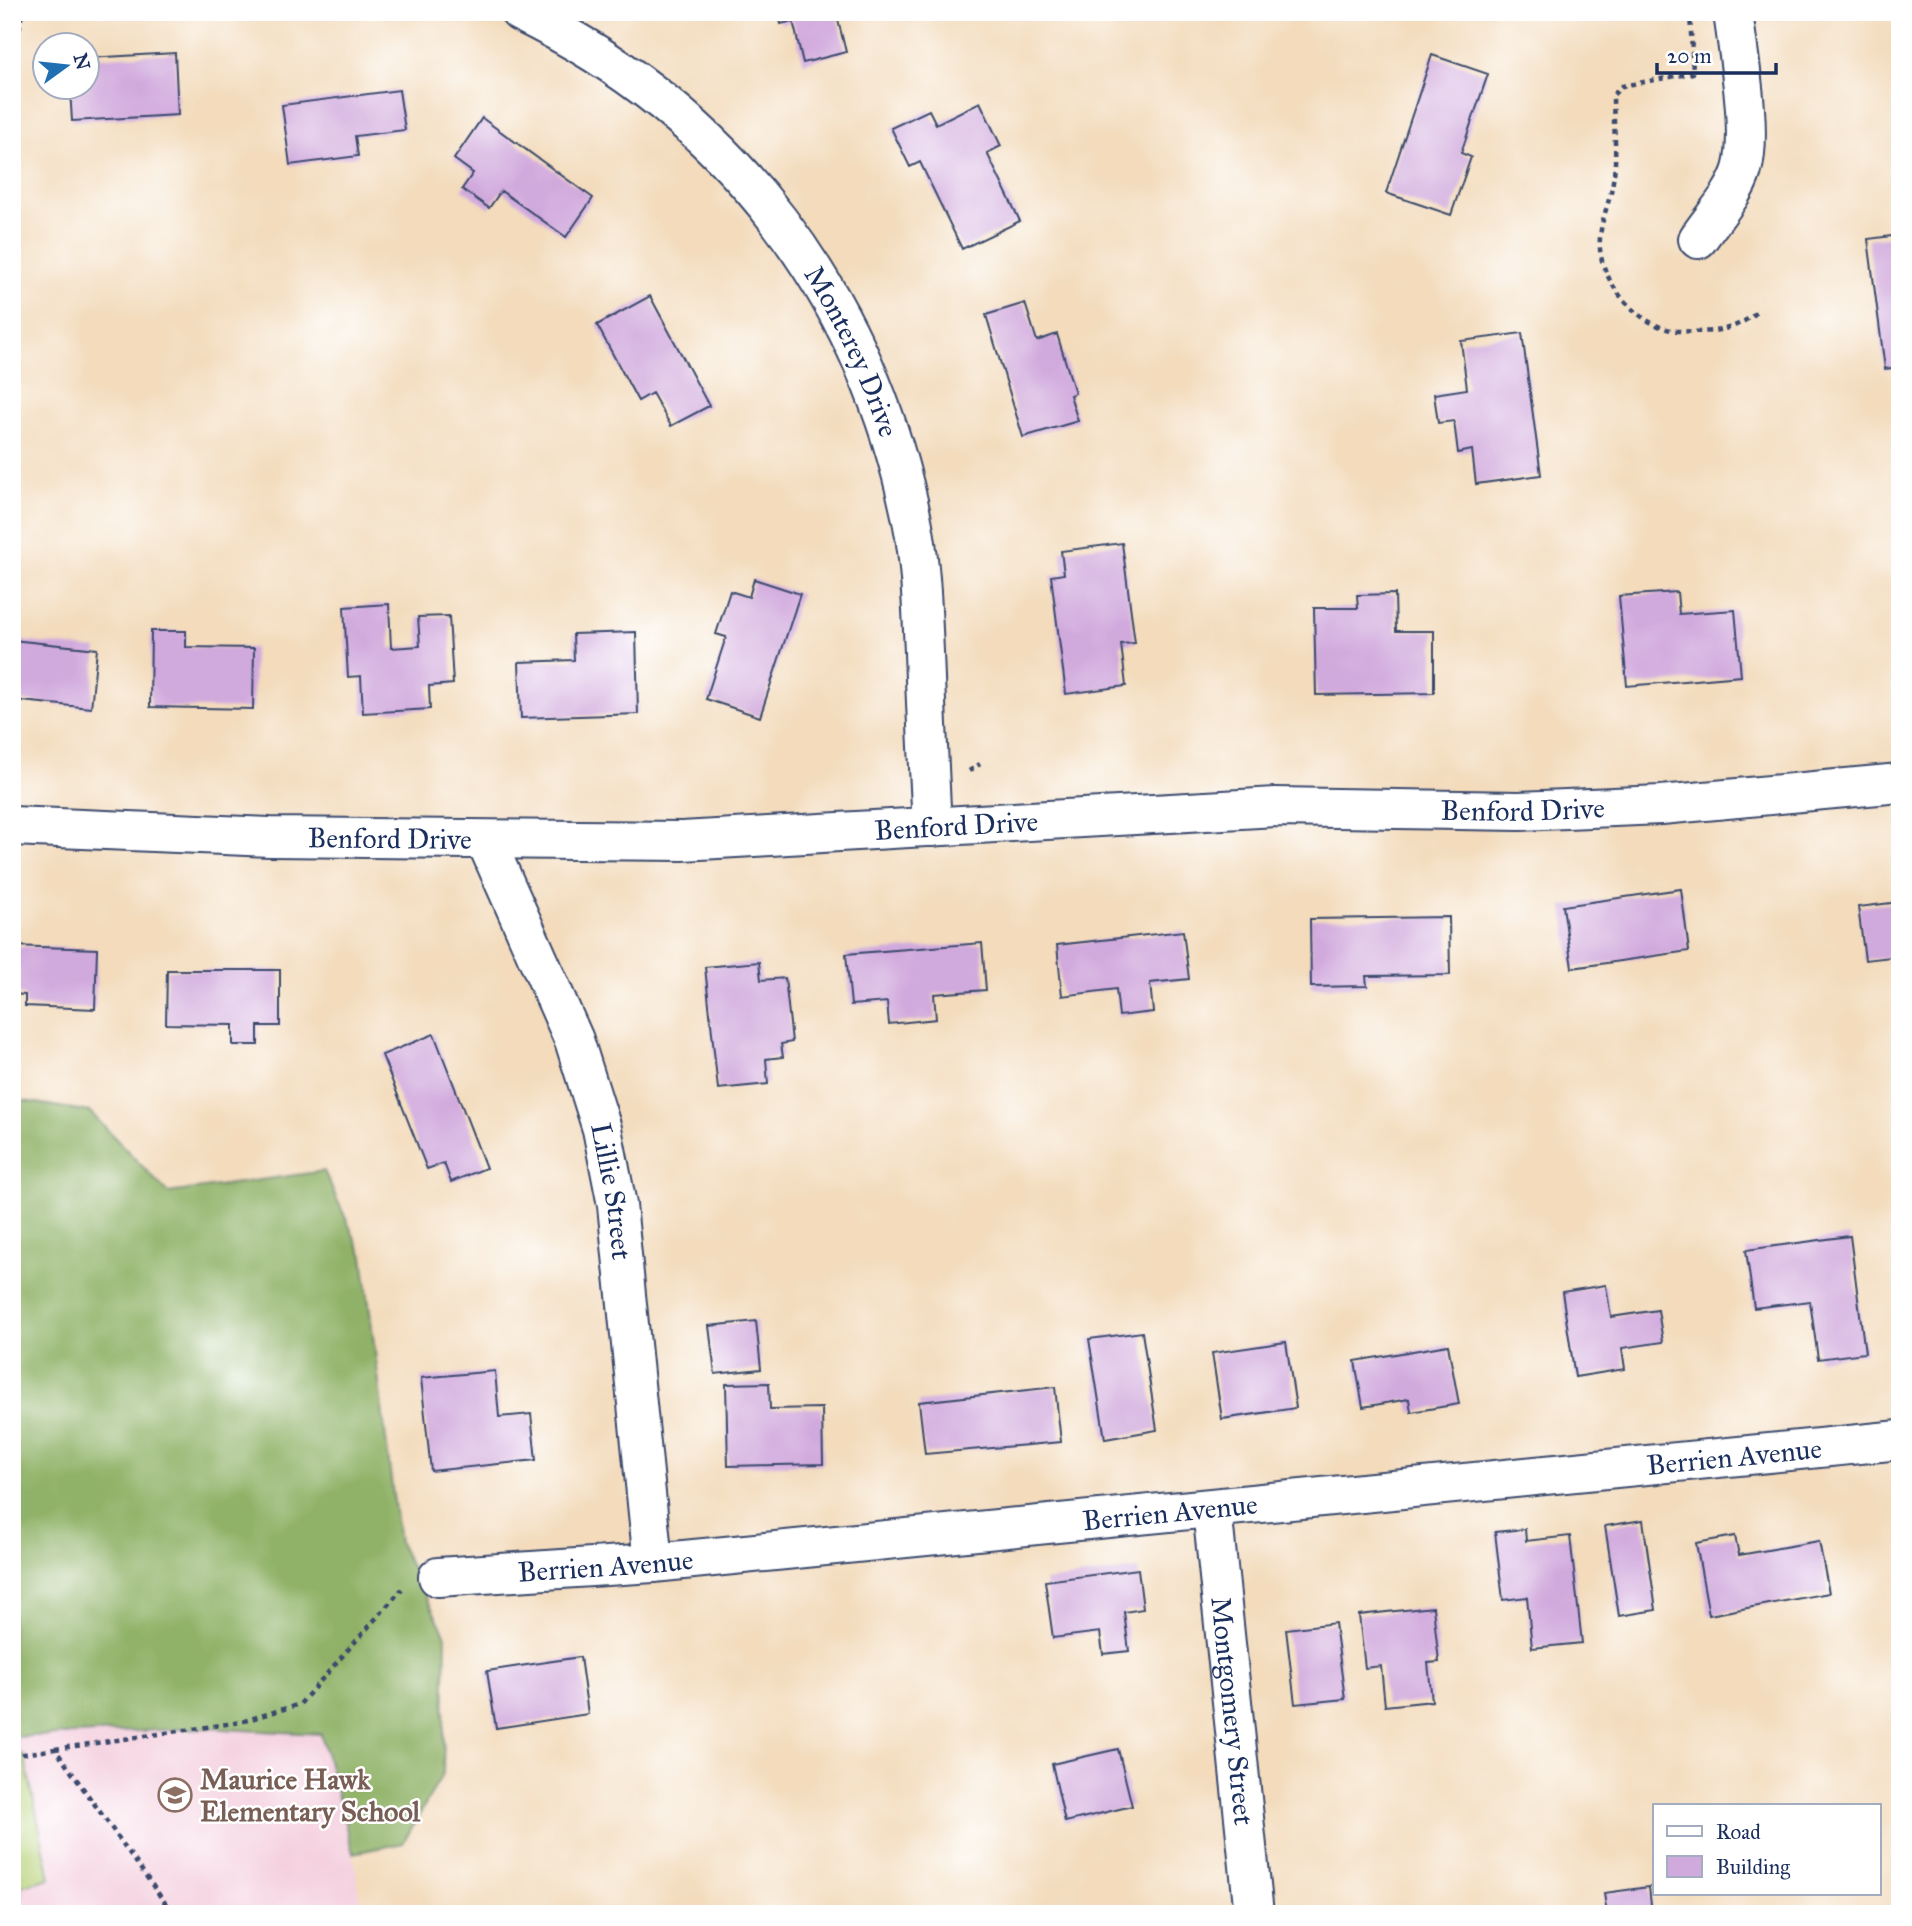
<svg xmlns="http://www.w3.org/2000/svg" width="1912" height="1926" viewBox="0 0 1912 1926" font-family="'IM FELL Great Primer',serif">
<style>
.built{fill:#f4cfde}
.green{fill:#b5d076;stroke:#68806a;stroke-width:2}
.forest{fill:#90b267;stroke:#567062;stroke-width:2}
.building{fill:#d1aadd}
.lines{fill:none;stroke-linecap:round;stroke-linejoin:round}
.street-casing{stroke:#3b496c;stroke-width:42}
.path{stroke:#3b496c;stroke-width:4.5;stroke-dasharray:5 5;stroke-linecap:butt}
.street{stroke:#fff;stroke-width:38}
.labels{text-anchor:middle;stroke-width:5;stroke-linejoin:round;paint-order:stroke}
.street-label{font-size:28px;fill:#1b2f5e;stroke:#fff}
.education-label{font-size:28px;font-weight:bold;fill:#785e54;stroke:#fff;text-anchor:start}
</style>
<rect width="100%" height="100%" fill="#fff"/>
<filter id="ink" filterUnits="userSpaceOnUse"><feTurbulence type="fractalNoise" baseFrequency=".0143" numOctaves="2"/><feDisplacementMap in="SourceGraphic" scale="14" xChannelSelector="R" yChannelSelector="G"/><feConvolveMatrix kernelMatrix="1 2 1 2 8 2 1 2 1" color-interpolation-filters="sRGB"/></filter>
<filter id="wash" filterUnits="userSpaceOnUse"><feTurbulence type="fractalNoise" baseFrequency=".00686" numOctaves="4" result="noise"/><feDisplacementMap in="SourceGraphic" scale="28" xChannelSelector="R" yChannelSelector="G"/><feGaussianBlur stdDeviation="1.57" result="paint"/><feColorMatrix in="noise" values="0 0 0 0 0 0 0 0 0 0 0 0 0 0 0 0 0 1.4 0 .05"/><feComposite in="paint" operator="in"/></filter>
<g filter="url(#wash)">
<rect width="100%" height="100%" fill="#f3dbbc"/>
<!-- built -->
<path class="built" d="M204,1728L321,1734L353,1853L363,1914H12V1737Z"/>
<!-- green -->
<path class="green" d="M24,1754L50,1878L21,1886V1914H12V1756Z"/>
<!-- forest -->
<path class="forest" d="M12,1099L90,1112L168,1193L324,1171L363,1256L399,1543L446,1636L443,1773L403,1843L353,1853L321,1734L203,1728L12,1737Z"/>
<g id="blocks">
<!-- building -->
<path class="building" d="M778,12H836L846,52L803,63L793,21L781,24Z
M175,53L178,115L72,121L70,88H88V58Z
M1432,55L1488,74L1461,153L1471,157L1451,215L1386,193Z
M399,90L405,130L355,136L358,156L290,165L282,105Z
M980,102L1001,146L987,153L1020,221L962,249L920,162L910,167L891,128L929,110L936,124Z
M482,118L593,198L566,237L501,191L489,208L462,189L473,173L454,159Z
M1900,235V367L1885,369L1868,239Z
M650,296L709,406L671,426L652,393L638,401L597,325Z
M1025,303L1037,341L1057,334L1075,393L1070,395L1078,421L1023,437L986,315Z
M1522,333L1541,475L1476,484L1472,450L1458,453L1454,421L1438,423L1434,394L1467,389L1461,341Z
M1122,543L1135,643L1121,644L1126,686L1066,694L1051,576L1064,574L1061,551Z
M754,579L800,594L760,717L706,699L726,637L716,634L730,591L749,597Z
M1677,592L1679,614L1735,610L1741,676L1627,686L1619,596Z
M1395,594L1396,631H1434V693L1316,695L1314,608H1358L1357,595Z
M389,604L391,648L420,646L418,617L449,616L453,684L429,686L430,709L363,713L361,676L348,677L344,607Z
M151,631H186V647L254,648L253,709L150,707Z
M636,632L638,714L521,718L519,662L574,660L573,634Z
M12,640L97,649L91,708L12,700Z
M1681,889L1689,951L1572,968L1563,906Z
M1900,902V975L1894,976L1891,957L1865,960L1858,907Z
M1449,917L1450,975L1366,976L1367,986L1311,987L1310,919Z
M1183,931L1189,979L1150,983L1153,1012L1119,1016L1116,989L1062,996L1057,945Z
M982,943L986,990L934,994L936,1019L889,1024L887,1002L851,1005L846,954Z
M12,946L97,949L95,1009L25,1006V995L12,994Z
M759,962L761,980L785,978L792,1042L781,1044L783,1057L766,1059L768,1084L718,1089L705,967Z
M167,970H280V1026H258V1045H233V1025L166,1024Z
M434,1034L486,1168L451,1182L444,1163L427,1169L382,1055Z
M1850,1236L1865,1353L1818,1359L1810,1301L1754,1308L1746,1250Z
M1606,1285L1611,1317L1658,1310L1663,1342L1622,1348L1625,1369L1575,1377L1562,1292Z
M756,1321L761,1369L715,1374L709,1326Z
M1142,1332L1157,1430L1105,1439L1089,1339Z
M1286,1342L1296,1408L1222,1419L1212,1353Z
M1448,1345L1459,1404L1411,1412L1409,1399L1363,1407L1355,1361Z
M495,1371L499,1417L531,1414L536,1460L431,1471L421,1378Z
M769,1383L770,1409L822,1408L823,1464L728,1466L726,1384Z
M1055,1387L1061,1442L925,1454L919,1402Z
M1643,1520L1656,1610L1619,1616L1605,1526Z
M1525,1529L1526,1541L1570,1536L1582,1643L1532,1648L1527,1597L1503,1600L1495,1532Z
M1735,1536L1739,1555L1819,1541L1829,1593L1709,1615L1696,1543Z
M1138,1569L1143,1609L1124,1612L1129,1651L1103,1654L1100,1632L1053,1638L1045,1581Z
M1433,1607L1439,1662L1428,1663L1432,1701L1385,1706L1381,1666L1365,1668L1359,1615Z
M1335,1623L1345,1699L1295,1704L1286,1629Z
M580,1657L588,1714L496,1728L487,1671Z
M1118,1749L1132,1806L1065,1822L1052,1764Z
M1649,1887L1652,1914H1607L1604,1893Z"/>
</g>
</g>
<g filter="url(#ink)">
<use href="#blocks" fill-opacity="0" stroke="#3b496c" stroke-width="2"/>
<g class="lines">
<defs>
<g id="street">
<path id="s1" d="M520,12C731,114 868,296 913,525C921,567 922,610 924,652C926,710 929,768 932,827"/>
<path d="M1698,239C1712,218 1735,194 1742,170C1753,132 1738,53 1733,12"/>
<path id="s2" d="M12,826L270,837L682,841L1276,807L1519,811L1661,805L1900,783"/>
<path id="s3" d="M486,841L574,1040L602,1129L617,1205L653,1563"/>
<path id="s4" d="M1212,1509L1254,1914"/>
<path id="s5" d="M438,1577L653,1563L1900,1440"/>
</g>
</defs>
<!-- street casing -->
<use href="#street" class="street-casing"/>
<!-- path -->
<path class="path" d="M1690,12L1693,73L1622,86L1613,95C1613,122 1618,154 1613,181C1610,204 1598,224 1600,249C1603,286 1642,330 1680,331C1709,333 1733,332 1756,313
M12,79L22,12
M969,771L980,764
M55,1749L241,1722L300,1704L402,1589
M12,1756L55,1749L173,1914"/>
<!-- street -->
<use href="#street" class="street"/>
</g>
</g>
<!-- icons -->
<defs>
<symbol id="school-ring" viewBox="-11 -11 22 22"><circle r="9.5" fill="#fff" stroke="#8d6e63" stroke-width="1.5"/><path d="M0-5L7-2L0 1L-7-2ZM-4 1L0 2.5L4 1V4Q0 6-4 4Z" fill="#8d6e63"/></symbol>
</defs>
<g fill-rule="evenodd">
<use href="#school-ring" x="156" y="1776" width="38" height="38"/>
</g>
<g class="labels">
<!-- street labels -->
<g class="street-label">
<text dy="10" stroke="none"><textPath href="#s1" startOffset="486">Monterey Drive</textPath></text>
<text dy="10" stroke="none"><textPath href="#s2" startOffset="1512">Benford Drive</textPath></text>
<text dy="10" stroke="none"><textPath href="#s2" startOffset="945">Benford Drive</textPath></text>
<text dy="10" stroke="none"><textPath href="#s2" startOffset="378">Benford Drive</textPath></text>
<text dy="10" stroke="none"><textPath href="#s3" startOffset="374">Lillie Street</textPath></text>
<text dy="10" stroke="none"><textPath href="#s5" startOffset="1302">Berrien Avenue</textPath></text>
<text dy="10" stroke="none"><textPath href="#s5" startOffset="735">Berrien Avenue</textPath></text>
<text dy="10" stroke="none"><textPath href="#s5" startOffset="168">Berrien Avenue</textPath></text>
<text dy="10" stroke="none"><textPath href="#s4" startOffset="203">Montgomery Street</textPath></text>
</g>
<!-- education labels -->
<g class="education-label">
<text x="200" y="1789">Maurice Hawk<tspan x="200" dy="32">Elementary School</tspan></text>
</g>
</g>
<!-- margin -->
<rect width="1912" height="1926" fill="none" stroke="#fff" stroke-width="42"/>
<!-- legend -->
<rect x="1653" y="1804" width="228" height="91" fill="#ffffff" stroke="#a4acbf" stroke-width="2"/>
<rect x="1667" y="1826" width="35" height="10" fill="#ffffff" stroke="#a4acbf" stroke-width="2"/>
<text x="1716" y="1839" font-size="21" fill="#1b2f5e">Road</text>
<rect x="1667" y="1856" width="35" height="21" fill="#d1aadd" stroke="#a4acbf" stroke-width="2"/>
<text x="1716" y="1874" font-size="21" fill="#1b2f5e">Building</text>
<!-- north arrow -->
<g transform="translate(66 66) rotate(75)"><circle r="33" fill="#ffffff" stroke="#a4acbf" stroke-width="2"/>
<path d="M0-5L12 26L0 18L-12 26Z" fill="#1f6fb2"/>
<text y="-10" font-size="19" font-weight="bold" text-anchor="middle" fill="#1b2f5e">N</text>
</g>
<!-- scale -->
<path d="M1657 63v10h119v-10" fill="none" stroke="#1b2f5e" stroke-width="3.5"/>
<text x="1667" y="63" font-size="21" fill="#1b2f5e" stroke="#ffffff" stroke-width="5" paint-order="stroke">20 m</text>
</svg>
